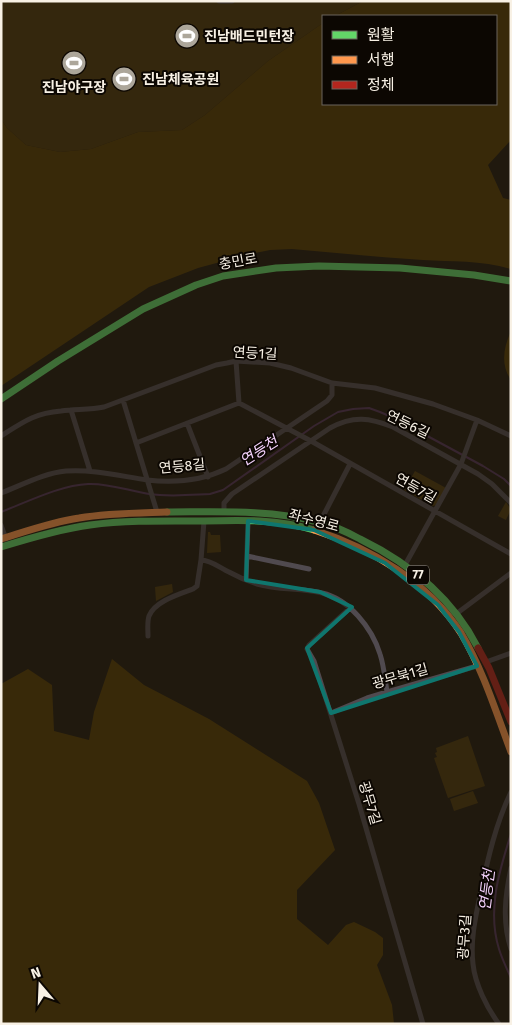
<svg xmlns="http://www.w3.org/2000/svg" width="512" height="1025" viewBox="0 0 512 1025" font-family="'Fira Sans','Noto Sans KR',sans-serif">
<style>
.green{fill:#4d380c}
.forest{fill:#563d04}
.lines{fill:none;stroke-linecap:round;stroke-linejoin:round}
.stream{stroke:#533358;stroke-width:2}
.street{stroke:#504a4f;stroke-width:5}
.fast{stroke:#63d668;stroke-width:7}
.slow{stroke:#ff974d;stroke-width:7}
.jam{stroke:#b3261e;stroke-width:7}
.marked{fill:none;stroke:#0f766e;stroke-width:4;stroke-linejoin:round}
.labels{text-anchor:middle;stroke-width:4;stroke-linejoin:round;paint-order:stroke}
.shield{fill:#0c0702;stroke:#b1aba1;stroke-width:1}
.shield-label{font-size:12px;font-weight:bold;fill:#f8f1e5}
.poi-label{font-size:14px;font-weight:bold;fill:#f8f1e5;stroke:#0c0702;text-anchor:start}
.street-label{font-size:14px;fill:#f8f1e5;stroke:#0c0702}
.water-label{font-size:15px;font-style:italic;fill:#f5d3fd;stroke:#0c0702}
</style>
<rect width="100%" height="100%" fill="#201a0f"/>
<!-- green -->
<path class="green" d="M1,1H363L335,16H323V23L268,61L205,115L182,130L138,132L91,149L60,152L26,145L7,128L1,119Z
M415,471L446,488L437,505L433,506L404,490Z
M506,502C512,510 510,511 506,520L498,516Z
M208,532H210L211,535H220L221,552L207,553Z
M172,584L173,592L156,601L155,587Z
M468,736L485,786L448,798L434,758L437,757L435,753L437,752L436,748Z
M473,791L478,803L454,811L450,799Z"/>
<!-- forest -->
<path class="forest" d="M363,1H511V140L488,165L503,198L511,200V269C482,260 452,262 423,260C379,257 335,253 292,249L270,250L246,255L198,268L149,287L1,386V119L7,128L26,145L60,152L91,149L138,132L182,130L205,115L268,61L323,23V104H496V16H335Z
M511,331V380C500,364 504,347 511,331Z
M112,659L144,685L209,719L307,781L319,803L335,850L297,890V919L328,945L346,925L354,922L375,932L383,938V955L377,965L392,1005L394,1024H1V684L28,669L52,685L54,731L89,740L94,712Z"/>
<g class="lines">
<!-- stream -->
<path class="stream" d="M1,512C27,502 61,485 88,484C109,483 129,491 149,494C169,497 189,495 210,494L223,490L314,426L338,412L353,409L369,408L380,412L394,418L483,466L504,479L511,486
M511,834C499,871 487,911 499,949C502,959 507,969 511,978"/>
<!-- street -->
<path class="street" d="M219,1H232
M236,361L239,403
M123,400L157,512
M71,410L90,471
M187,423L208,477
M1,436C23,422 35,413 61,411C76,409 90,410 104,407L216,365L227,363L236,361L270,363L291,368L332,383L375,388L433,404L477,420L511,436
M136,443L239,403L311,441L511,554
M1,493C22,485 44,473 66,471C93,469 120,476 147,480C173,483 201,481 226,469L327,401L332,395V383
M224,512V503L232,494L330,428C354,415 370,418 393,427L478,474L492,484L511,503
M320,522L350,464
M1,525L6,539
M247,556L309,569
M201,560C211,560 220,568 229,572C238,577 247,581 257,584C278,590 300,588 322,593C349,599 372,628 380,654C384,666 385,679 387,692
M405,565L461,464L477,420
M246,580L248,521
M350,608L309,645L307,649L314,661L359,804L423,1024
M456,614L511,573
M148,636C148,630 147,622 149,616C155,601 180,594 193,589L197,586L201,560L204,521
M486,662L511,653
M331,713L367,698L387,692L477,666
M511,868C505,896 502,922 511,949
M499,1024C487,1008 475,984 473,964C470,939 476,915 481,891C488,858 496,823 511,792"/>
<!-- fast -->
<path class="fast" d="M1,399L58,361L143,309L196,285L223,276L276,268L319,266L400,268L474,275L511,281
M167,512C217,512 269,509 318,522C333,525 347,532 360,539C409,563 453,599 478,648
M1,547C30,538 60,529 90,525C128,520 166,521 204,521C241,520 279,519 314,530"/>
<!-- slow -->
<path class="slow" d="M314,530C371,548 428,582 461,633C483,670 496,712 511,752
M1,539C27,531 52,522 79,518C108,513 138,513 167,512"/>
<!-- jam -->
<path class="jam" d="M478,648L489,668L511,722"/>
</g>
<!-- marked area -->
<path d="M0 0H512V1025H0ZM248,521L314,530L385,563L438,605L459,632L477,666L331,713L307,648L352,607L320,592L246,580Z" fill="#201a0f" fill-opacity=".55" fill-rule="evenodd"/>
<path class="marked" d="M248,521L314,530L385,563L438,605L459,632L477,666L331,713L307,648L352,607L320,592L246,580Z"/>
<!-- icons -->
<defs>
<symbol id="stadium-disc" viewBox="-11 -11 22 22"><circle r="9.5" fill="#aca69a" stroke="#0c0702"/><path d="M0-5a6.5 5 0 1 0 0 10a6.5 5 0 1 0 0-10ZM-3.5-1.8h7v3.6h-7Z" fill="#fff"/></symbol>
</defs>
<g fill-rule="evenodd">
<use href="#stadium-disc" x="173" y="22" width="28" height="28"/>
<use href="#stadium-disc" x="60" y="49" width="28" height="28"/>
<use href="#stadium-disc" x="110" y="65" width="28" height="28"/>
</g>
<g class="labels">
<!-- shield labels -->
<rect class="shield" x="407" y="565.5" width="22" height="19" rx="4"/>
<g class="shield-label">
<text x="418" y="579">77</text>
</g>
<!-- poi labels -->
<g class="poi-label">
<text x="204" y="41">진남배드민턴장</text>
<text x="142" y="84">진남체육공원</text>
<text x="74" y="92" text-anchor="middle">진남야구장</text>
</g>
<!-- street labels -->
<g class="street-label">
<text transform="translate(238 261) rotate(-10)" y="5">충민로</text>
<text transform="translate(255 353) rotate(3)" y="5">연등1길</text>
<text transform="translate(408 424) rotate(26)" y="5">연등6길</text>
<text transform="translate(182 466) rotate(-5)" y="5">연등8길</text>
<text transform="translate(416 488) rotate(30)" y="5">연등7길</text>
<text transform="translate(314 520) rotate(15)" y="5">좌수영로</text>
<text transform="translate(400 676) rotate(-16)" y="5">광무북1길</text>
<text transform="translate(370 803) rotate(73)" y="5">광무7길</text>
<text transform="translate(464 937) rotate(-86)" y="5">광무3길</text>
</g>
<!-- water labels -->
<g class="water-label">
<text transform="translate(259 451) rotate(-33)" y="5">연등천</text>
<text transform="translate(487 890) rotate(-83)" y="5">연등천</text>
</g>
</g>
<!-- border -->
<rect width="512" height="1025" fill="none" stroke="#f8f1e5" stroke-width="5"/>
<!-- legend -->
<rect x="322" y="15" width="175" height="90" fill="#0c0702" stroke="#6a655d"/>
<rect x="332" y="31" width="25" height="8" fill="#63d668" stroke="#6a655d"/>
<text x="367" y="40" font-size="15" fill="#f8f1e5">원활</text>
<rect x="332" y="56" width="25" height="8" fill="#ff974d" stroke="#6a655d"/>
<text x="367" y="65" font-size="15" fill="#f8f1e5">서행</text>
<rect x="332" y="81" width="25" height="8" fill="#b3261e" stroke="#6a655d"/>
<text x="367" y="90" font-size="15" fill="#f8f1e5">정체</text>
<!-- north arrow -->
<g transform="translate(40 985) rotate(341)" stroke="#0c0702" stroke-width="4" paint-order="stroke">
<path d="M0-4L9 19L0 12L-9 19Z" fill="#f8f1e5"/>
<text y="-8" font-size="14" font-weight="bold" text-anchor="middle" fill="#f8f1e5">N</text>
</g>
</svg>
